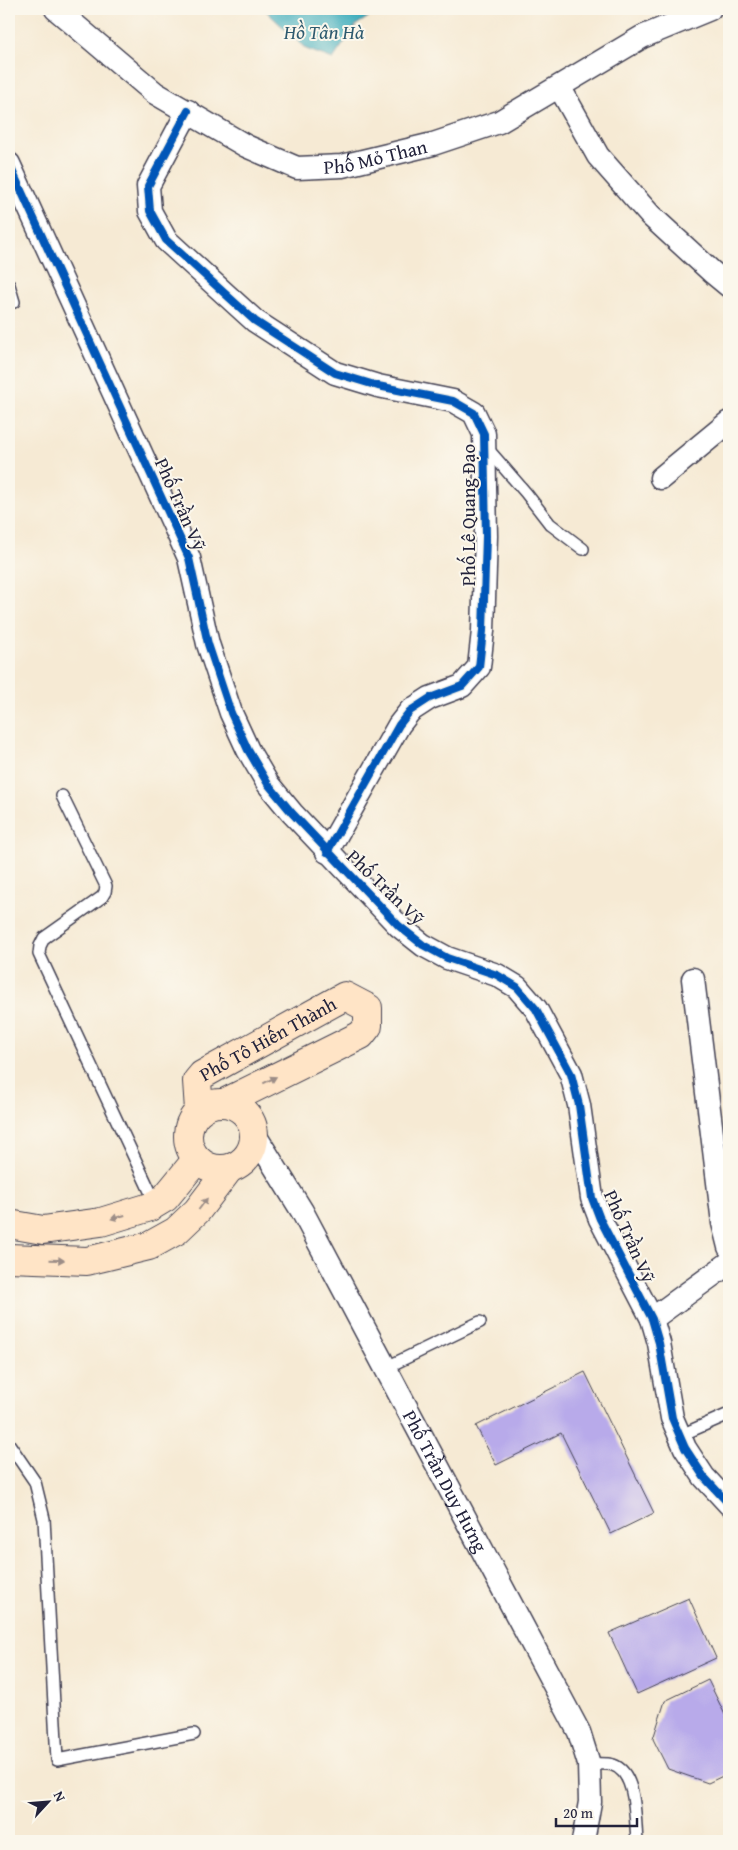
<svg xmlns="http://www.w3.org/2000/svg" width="738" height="1850" viewBox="0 0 738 1850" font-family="'Gentium Book Plus',serif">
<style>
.water{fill:#40aebd;stroke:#31687c}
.building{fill:#b8aaea}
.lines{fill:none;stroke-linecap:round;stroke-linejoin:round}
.lane-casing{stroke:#424052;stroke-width:14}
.street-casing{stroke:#424052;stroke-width:25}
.secondary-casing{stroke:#424052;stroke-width:30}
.lane{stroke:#fff;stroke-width:11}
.street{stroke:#fff;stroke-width:22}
.secondary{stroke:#ffe4c6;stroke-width:28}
.cycleway-casing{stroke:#fbf7ec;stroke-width:11}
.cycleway{stroke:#0057b8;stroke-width:8}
.oneway{fill:#9c8d87}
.labels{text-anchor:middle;stroke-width:4;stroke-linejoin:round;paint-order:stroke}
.street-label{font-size:19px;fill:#22223b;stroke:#fbf7ec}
.water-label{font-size:20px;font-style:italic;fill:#2e5a6f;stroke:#fbf7ec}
</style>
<rect width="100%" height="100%" fill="#fbf7ec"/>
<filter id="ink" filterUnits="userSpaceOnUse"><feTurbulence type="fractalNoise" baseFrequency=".02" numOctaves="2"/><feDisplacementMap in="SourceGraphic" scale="10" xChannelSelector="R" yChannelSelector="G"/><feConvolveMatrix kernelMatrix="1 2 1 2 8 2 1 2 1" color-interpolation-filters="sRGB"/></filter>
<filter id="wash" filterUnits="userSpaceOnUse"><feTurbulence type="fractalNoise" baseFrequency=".0096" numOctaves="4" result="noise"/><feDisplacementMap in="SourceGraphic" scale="20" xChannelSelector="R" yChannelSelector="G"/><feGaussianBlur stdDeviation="1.12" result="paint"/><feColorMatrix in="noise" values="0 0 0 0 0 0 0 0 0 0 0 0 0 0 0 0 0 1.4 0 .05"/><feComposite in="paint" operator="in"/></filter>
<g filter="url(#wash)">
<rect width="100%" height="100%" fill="#f6ead4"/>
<!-- water -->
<path class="water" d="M264,9H381L356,25L333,59L306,49Z"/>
<g id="blocks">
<!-- building -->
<path class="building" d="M585,1372L654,1513L611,1534L561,1433L496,1465L476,1426Z
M689,1598L716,1658L637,1694L609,1633Z
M708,1680L729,1723V1773L708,1783L668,1769L653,1739L665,1701Z"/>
</g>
</g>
<g filter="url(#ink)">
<use href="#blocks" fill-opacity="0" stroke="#424052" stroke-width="1"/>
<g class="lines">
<defs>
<path id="lane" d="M9,285L14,302
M486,447L526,493L550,524L583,549
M62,796L106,886L105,892L102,897L44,938L40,946L39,954L156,1204
M385,1368L480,1322
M679,1436L729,1414
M9,1444L35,1482L44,1519L57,1760L194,1734
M589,1764C596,1764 606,1763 613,1765C637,1773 635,1820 637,1841"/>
<g id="street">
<path id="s1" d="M56,9L155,93L246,146L297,168L342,166L433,144L499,122L642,37L710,9"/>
<path d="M560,88L598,156L650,215L712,272L729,286"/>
<path d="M188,111L148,186L150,211L166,240L255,321L335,373L378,386L453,401L474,413L484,434L486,536L483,631L479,667L462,686L430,698L410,711L399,725L327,852"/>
<path d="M9,164L189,558L208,644L231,713L248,750L268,784L292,813L399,926L423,945L447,958L497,975L517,987L536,1009L571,1074L579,1105L592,1198L600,1219L652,1319L659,1343L672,1418L685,1448L704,1477L729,1504"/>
<path d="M661,478L729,422"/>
<path d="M693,979L723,1223L729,1247"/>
<path id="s2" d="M255,1135L302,1211L579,1732L589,1764L590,1802L583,1841"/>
<path d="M652,1319L729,1263"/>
</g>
<g id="secondary">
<circle cx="221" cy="1136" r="33"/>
<path id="s3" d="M199,1110L197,1081L202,1075L345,996L368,1008V1026L361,1035L226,1102"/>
<path d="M9,1224L43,1230L101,1222L150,1207L165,1198L197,1159"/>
<path d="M9,1258L87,1261L149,1246L176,1231L197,1211L229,1169"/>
</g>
</defs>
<!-- lane casing -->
<use href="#lane" class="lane-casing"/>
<!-- street casing -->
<use href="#street" class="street-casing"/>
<!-- secondary casing -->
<use href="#secondary" class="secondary-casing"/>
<!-- lane -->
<use href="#lane" class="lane"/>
<!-- street -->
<use href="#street" class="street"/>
<!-- secondary -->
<use href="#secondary" class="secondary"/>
<defs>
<path id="cycleway" d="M188,111L148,186L150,211L166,240L255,321L335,373L378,386L453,401L474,413L484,434L486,536L483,631L479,667L462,686L430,698L410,711L399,725L327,852
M9,164L189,558L208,644L231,713L248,750L268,784L292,813L399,926L423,945L447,958L497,975L517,987L536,1009L571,1074L579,1105L592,1198L600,1219L652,1319L659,1343L672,1418L685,1448L704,1477L729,1504"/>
</defs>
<!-- cycleway casing -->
<use href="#cycleway" class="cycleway-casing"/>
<!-- cycleway -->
<use href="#cycleway" class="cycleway"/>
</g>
<!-- one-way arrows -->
<defs><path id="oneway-solid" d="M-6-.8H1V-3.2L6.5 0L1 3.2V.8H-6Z" transform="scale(1.25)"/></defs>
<g class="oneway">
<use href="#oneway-solid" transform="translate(270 1080) rotate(-27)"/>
<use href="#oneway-solid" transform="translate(203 1204) rotate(-53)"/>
<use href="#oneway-solid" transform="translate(118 1217) rotate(164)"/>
<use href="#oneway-solid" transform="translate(57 1260) rotate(2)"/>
</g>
</g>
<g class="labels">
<!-- street labels -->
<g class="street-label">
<text dy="7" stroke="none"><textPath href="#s1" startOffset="370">Phố Mỏ Than</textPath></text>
<text transform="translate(181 504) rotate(66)" y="7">Phố Trần Vỹ</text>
<text transform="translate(468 515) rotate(-90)" y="7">Phố Lê Quang Đạo</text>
<text transform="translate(386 887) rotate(44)" y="7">Phố Trần Vỹ</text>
<text dy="7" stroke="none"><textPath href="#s3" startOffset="112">Phố Tô Hiến Thành</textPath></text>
<text transform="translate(630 1236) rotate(66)" y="7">Phố Trần Vỹ</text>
<text dy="7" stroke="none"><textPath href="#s2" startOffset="395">Phố Trần Duy Hưng</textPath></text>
</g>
<!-- water labels -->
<g class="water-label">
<text x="324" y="39">Hồ Tân Hà</text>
</g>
</g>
<!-- margin -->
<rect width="738" height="1850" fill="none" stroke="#fbf7ec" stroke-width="30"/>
<!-- north arrow -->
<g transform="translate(48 1802) rotate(64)" stroke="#fbf7ec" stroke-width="4" paint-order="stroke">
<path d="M0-4L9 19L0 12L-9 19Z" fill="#22223b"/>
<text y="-8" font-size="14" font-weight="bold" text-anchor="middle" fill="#22223b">N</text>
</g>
<!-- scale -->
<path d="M556 1818v8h81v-8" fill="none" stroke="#22223b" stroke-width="2.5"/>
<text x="563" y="1818" font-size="15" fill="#22223b" stroke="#fbf7ec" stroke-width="4" paint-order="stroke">20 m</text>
</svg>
